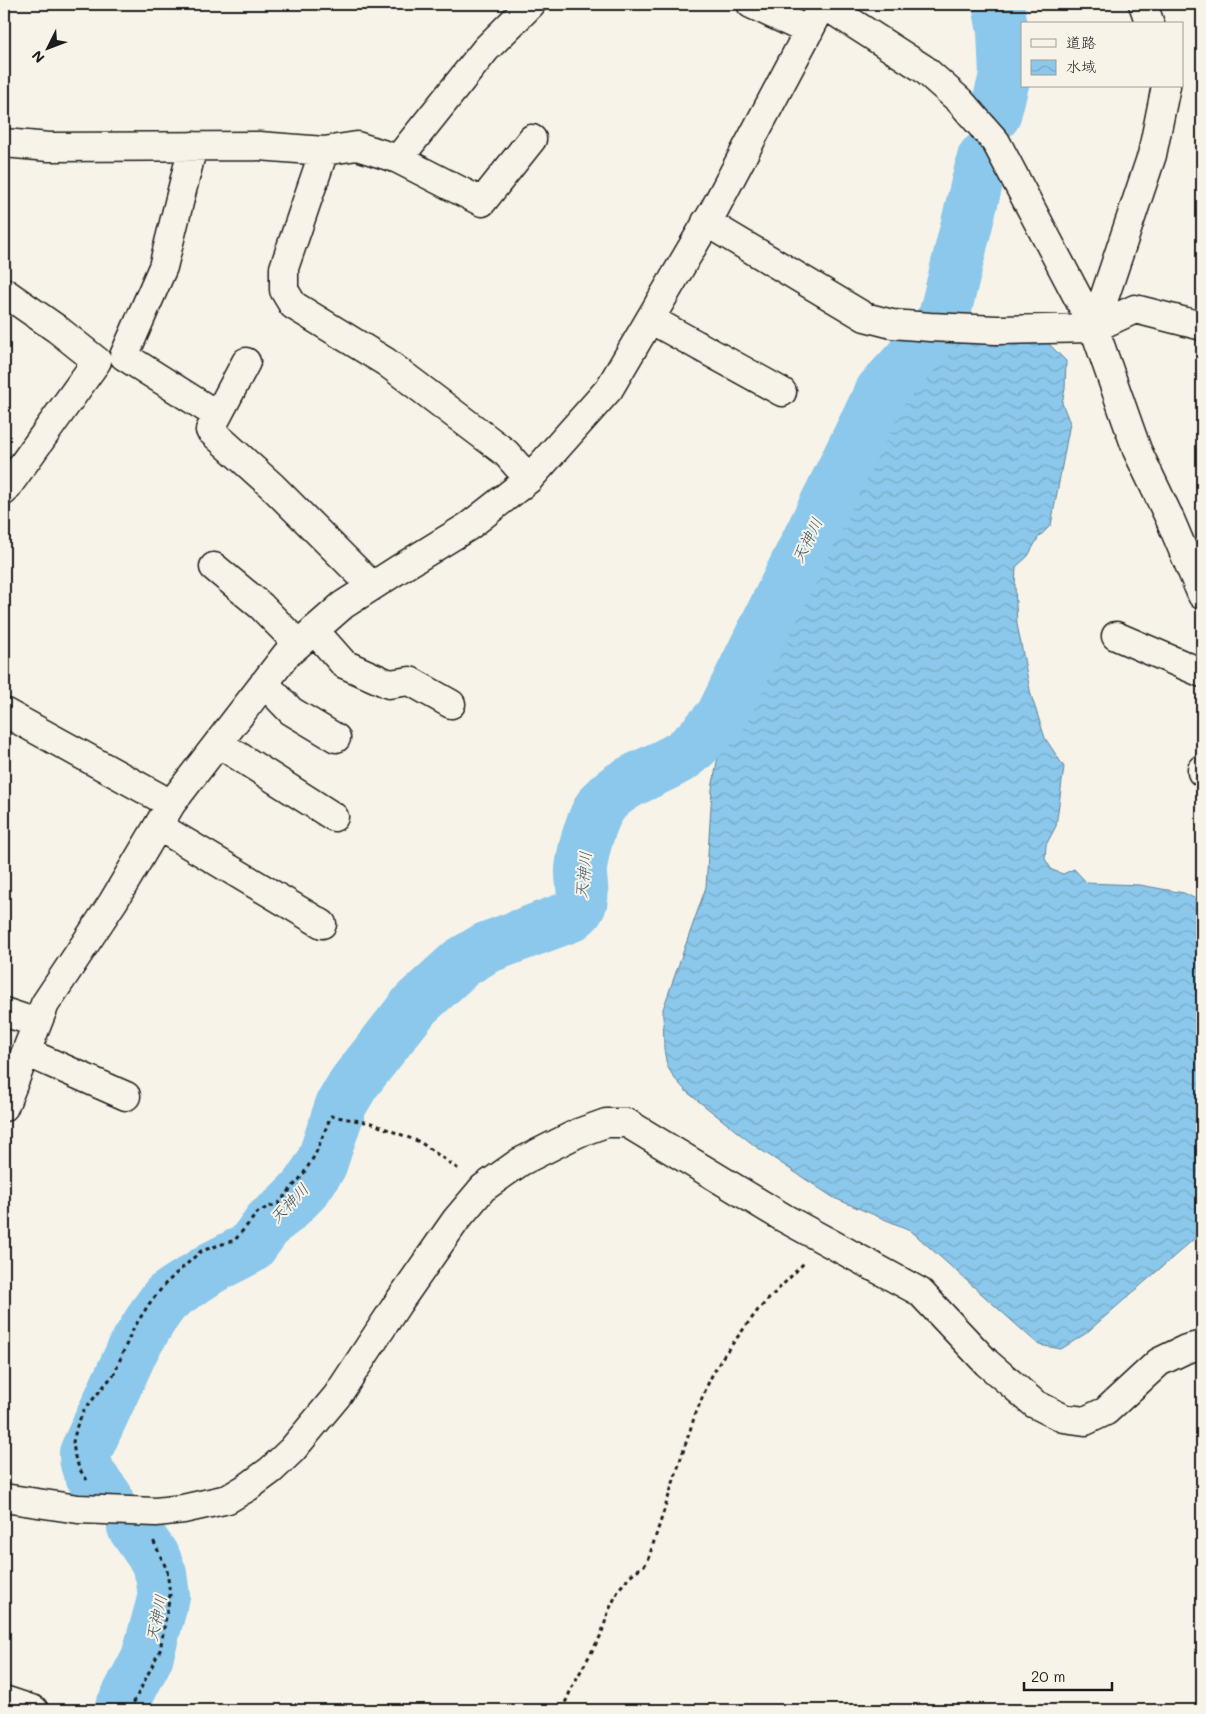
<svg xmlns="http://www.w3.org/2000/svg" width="1206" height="1714" viewBox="0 0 1206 1714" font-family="Mali,'Klee One',sans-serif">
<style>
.water{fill:url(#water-waves);stroke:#5f8398}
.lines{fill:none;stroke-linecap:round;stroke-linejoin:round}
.river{stroke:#8bc8eb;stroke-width:52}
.street-casing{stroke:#1c1c1c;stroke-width:31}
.path{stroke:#1c1c1c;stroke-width:3;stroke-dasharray:4 4;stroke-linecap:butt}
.street{stroke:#f7f3e8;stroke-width:28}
.rail{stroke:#1c1c1c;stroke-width:4}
.labels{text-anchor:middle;stroke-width:4;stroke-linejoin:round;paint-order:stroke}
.water-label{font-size:16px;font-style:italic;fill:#435864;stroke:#f7f3e8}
</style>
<defs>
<pattern id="water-waves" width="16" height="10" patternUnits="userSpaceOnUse" patternTransform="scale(1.25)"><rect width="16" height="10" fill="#8bc8eb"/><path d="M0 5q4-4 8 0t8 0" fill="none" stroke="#77abc9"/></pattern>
</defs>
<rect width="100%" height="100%" fill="#f7f3e8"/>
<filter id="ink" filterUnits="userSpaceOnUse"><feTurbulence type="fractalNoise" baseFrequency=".02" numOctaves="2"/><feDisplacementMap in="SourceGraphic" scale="10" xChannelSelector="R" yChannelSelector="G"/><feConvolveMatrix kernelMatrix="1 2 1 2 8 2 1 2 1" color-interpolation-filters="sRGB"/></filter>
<g filter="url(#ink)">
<!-- water -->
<path class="water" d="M1047,342L1066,361L1065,389L1062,403L1070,423L1051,525L1038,538L1028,556L1016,567L1015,586L1017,624L1031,695L1045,738L1064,767L1056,826L1046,845L1045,859L1052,870L1063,874L1074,869L1087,883L1140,885L1184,893L1202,902V1232L1085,1334L1061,1349L1039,1345L910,1230L834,1198L755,1146L687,1092L675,1079L667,1066L664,1049L663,1009L706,887L712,789L720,745L798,587L874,426L887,400L939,343Z"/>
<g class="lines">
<!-- river -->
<path class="river" d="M995,115L1005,76L1003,31L998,4
M107,1497C97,1484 84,1471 85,1453L134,1347L153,1316L166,1298L179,1289L213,1267L250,1248L269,1222L282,1212L305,1189L321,1165L341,1105L354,1083L416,1004L461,963L486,948L569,917C576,912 581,908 582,899C584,889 580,879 581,869C583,850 591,819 602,804C619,781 659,771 683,755C698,744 709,730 721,717L881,391L931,336L944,317L983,158
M120,1710L147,1658L164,1596L161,1574L155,1559L133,1527"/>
<defs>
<path id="street" d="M751,4L809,31
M823,4L924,69L960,101L996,142L1094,328L1137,450L1169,517L1202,595
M1143,4L1150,24
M4,143L49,147L259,146L324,151L284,268V290L293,305L386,362L506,453L529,479
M193,146L163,267L124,356L217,415
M324,151L357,146L398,159L482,202L532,139
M398,159L486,49L531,4
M706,222L865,317L892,324L930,327L997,330L1094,328L1135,309L1202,326
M4,292L57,329L97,361L4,491
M650,319L782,392
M1094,328L1152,155L1166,86
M246,362L210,430L272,486L372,586
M214,567L261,606L298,644
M314,630L344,664L389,684L410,681L451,704
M1116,636L1202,673
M264,683L291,711L336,738
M4,712L171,804
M218,743L334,817
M1202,769V772
M158,826L322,924
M4,1012L37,1023
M26,1052L126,1096
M4,1107L45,1004L113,902L171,804L286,655L343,605L399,569L469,526L529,479L609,389L714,210L823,4
M4,1498L78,1509L156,1512L183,1509L228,1499L248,1487L271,1470L292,1450L337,1396L398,1303L456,1220L483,1188L520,1162L578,1133L606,1123H627L784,1218L920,1292L987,1363L1035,1404L1063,1418L1085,1421L1106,1411L1159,1362L1186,1349L1202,1345
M4,1700L34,1710"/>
</defs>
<!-- street casing -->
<use href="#street" class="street-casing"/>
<!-- path -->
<path class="path" d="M87,1480L80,1470L75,1457L73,1442L77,1426L84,1410L114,1374L132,1331L149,1304L166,1283L201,1251L235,1240L258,1212L268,1207L278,1204L302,1176L315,1155L331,1116L371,1123L420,1142L461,1171
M130,1710L160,1650L170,1595L167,1570L153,1540
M562,1710L573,1685L601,1635L609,1610L619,1589L632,1574L647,1563L695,1415L710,1379L724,1355L758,1310L805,1262"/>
<!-- street -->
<use href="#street" class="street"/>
<!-- rail -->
<path class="rail" d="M1197,1710L1202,1703"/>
</g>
</g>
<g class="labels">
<!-- water labels -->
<g class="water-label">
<text transform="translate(807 540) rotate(-64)" y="6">天神川</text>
<text transform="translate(583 875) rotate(-84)" y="6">天神川</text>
<text transform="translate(289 1203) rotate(-46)" y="6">天神川</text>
<text transform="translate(156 1618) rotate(-78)" y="6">天神川</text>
</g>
</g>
<!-- margin -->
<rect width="1206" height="1714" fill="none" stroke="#f7f3e8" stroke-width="20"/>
<rect x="10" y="10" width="1186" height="1694" fill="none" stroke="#1c1c1c" stroke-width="2" filter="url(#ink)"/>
<!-- legend -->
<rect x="1021" y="22" width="162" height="65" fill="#f7f3e8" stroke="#9f9d96"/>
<rect x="1031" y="39" width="25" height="8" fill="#f7f3e8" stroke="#9f9d96"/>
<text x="1066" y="48" font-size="15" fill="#1c1c1c">道路</text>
<rect x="1031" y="60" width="25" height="15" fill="url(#water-waves)" stroke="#9f9d96"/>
<text x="1066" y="72" font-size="15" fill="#1c1c1c">水域</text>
<!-- north arrow -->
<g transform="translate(48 48) rotate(228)" stroke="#f7f3e8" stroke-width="4" paint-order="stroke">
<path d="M0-4L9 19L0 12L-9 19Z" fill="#1c1c1c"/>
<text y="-8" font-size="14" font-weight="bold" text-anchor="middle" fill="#1c1c1c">N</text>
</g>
<!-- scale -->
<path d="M1024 1682v8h88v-8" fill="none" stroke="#1c1c1c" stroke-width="2.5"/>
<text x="1031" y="1682" font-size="15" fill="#1c1c1c" stroke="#f7f3e8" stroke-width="4" paint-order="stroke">20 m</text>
</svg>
